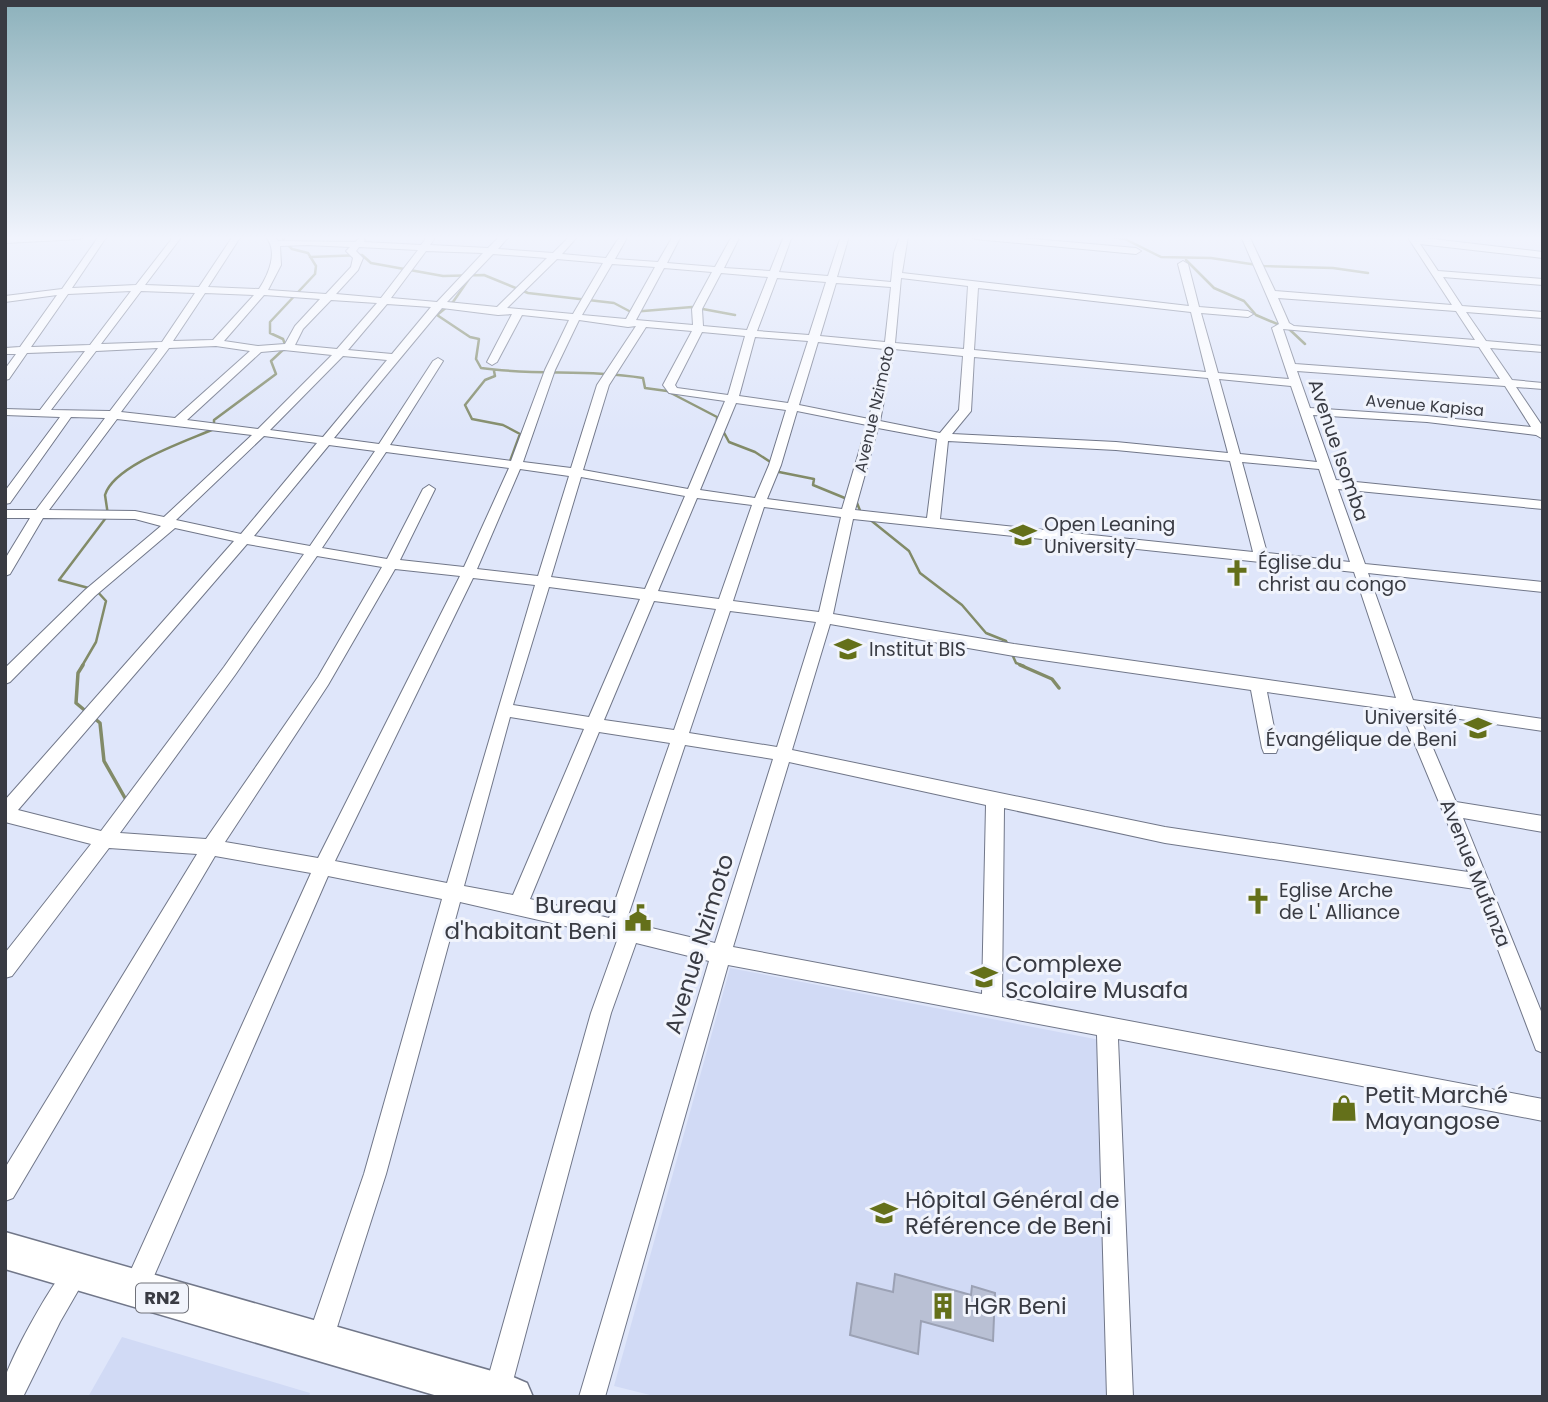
<svg xmlns="http://www.w3.org/2000/svg" width="1548" height="1402" viewBox="0 0 1548 1402" font-family="Poppins,sans-serif">
<style>
.built{fill:#d1daf5}
.lines{fill:none;stroke-linecap:round;stroke-linejoin:round}
.stream-far1{stroke:#828b68;stroke-width:2.5}
.stream{stroke:#828b68;stroke-width:3.5}
.building{fill:#b9c0d4;stroke:#9ba1b4;stroke-width:2}
.minor-casing{stroke:#717789;stroke-width:2}
.highway-casing{stroke:#717789;stroke-width:3}
.minor{fill:#fff;fill-rule:evenodd}
.highway{fill:#fff;fill-rule:evenodd}
.labels{text-anchor:middle;stroke-width:6;stroke-linejoin:round;paint-order:stroke}
.far-street-label{font-size:16px;fill:#393b43;stroke:#f1f4fc}
.shield{fill:#f1f4fc;stroke:#70727a;stroke-width:2}
.shield-label{font-size:18px;font-weight:bold;fill:#393b43}
.street-label{font-size:19px;fill:#393b43;stroke:#f1f4fc}
.poi-label{font-size:19px;fill:#393b43;stroke:#f1f4fc;text-anchor:start}
.near-poi-label{font-size:23px;fill:#393b43;stroke:#f1f4fc;text-anchor:start}
.near-street-label{font-size:23px;fill:#393b43;stroke:#f1f4fc}
</style>
<rect width="100%" height="100%" fill="#dfe6fa"/>
<!-- built -->
<path class="built" d="M730,968L1100,1040L1110,1397H658L614,1386Z
M122,1337L310,1393L309,1397H88Z"/>
<g class="lines">
<!-- stream-far1 -->
<path class="stream-far1" d="M1107,236L1125,239L1161,257L1211,258L1264,266L1333,268L1368,273
M310,257L362,255L371,263L443,276L484,275L528,293L614,303L631,312L692,307L735,315
M1186,260L1214,288L1244,301L1256,315L1289,329L1305,344
M471,276L453,302L437,315L470,337L479,339L476,359L481,368C536,376 588,369 643,378L645,388L667,391L717,417V424
M494,371L495,376L485,380L465,405L472,419L503,425L520,434L509,464
M722,429L729,442L755,452L778,467L779,472L814,479L813,485L857,503L861,513
M868,518L909,551L920,573L962,605L986,633L1006,641L1009,647
M1012,654L1016,663L1024,666
M82,666L96,642L106,601L96,590L59,580L108,515L105,495C114,465 187,441 214,429V420L276,374L271,361L286,347L283,339L270,333V322L315,274L316,266L308,253L292,249L283,240L286,236"/>
<!-- stream -->
<path class="stream" d="M83,665L78,673L76,703L88,713
M1020,665L1052,679L1059,688
M94,718L100,723L104,761L125,798"/>
</g>
<!-- building -->
<path class="building" d="M895,1274L971,1295L972,1286L995,1293L993,1341L921,1321L918,1354L850,1335L857,1283L893,1292Z"/>
<g class="lines">
<defs>
<path id="minor" d="M38,236H84L80,239L5,243V237Z
M99,236H107L72,288L136,285L174,236H182L145,285L199,287L233,236H241L208,287L259,289C269,274 279,250 265,236H275L278,241L355,242L361,237L365,240L364,242L421,245L428,236H436L430,245L488,248L500,236H509L498,249L553,253L570,236H578L562,254L606,258L620,236H628L615,259L658,262L673,236H681L667,263L715,267L732,236H740L724,268L770,271L784,236H792L779,272L828,276L841,236H849L837,277L891,282L894,253L900,236H908L902,273L1189,306L1178,264L1183,261L1188,264L1199,307L1248,311L1253,314L1248,317L1201,313L1218,373L1289,379L1272,328L1279,324L1241,236H1249L1275,291L1452,305L1407,236L1543,252V258L1420,244L1438,271L1543,279V285L1443,277L1462,306L1543,312V318L1466,312L1486,341L1543,346V352L1490,348L1512,380L1543,383V389L1516,387L1543,427V439L1536,435L1427,422L1313,415L1336,480L1543,501V509L1338,489L1365,564L1543,582V592L1368,573L1413,700L1543,719V731L1418,713L1456,802L1543,816V832L1463,818L1543,1016V1053L1536,1050L1475,889L1165,843L1004,808L1002,997L1543,1099V1121L1118,1039L1133,1397H1107L1097,1035L728,965L605,1397H579L709,961L636,943L611,1013L510,1392L508,1397H486L484,1392L591,1013L618,938L460,902L386,1174L332,1343L328,1352L319,1356L310,1352L306,1343L364,1174L442,899L328,876L144,1299L135,1302L126,1299L123,1290L126,1281L311,873L215,856L13,1198L5,1201V1168L197,854L109,848L12,976L5,978V953L91,844L5,822V800L234,541L175,528L95,596L10,682L5,684V668L85,590L161,526L135,519L43,518L10,574L5,576V559L30,518H5V510H36L105,418L71,417L10,503L5,504V491L60,417L5,415V409L40,410L85,351L27,353L9,379L5,380V369L16,354H5V348L20,347L57,295L5,302V296L62,289ZM307,245L350,247L346,251L353,258L351,267L326,294L268,290L281,265L280,246ZM359,247L418,250L381,298L336,294L358,270L363,258L356,251ZM426,251L483,253L437,302L391,298ZM493,254L547,258L497,307L447,302ZM557,259L603,263L573,314L507,308ZM612,264L655,267L626,319L582,315ZM664,268L712,272L692,309L693,325L636,320ZM721,273L768,277L747,330L703,326L702,309ZM777,278L826,282L809,335L757,331ZM901,278L968,286L964,349L895,343ZM836,283L891,287L885,342L820,336ZM978,288L1191,312L1206,372L974,350ZM131,291L90,345L31,347L68,294ZM141,291L195,293L162,342L101,344ZM205,293L254,295L213,340L173,341ZM264,295L320,299L295,326L285,344L258,346L224,341ZM1278,298L1456,311L1475,340L1294,326L1289,323ZM331,300L377,303L337,349L295,345L303,329ZM387,304L431,307L392,354L348,350ZM442,308L498,315L512,314L487,362L492,365L497,362L522,315L569,320L545,370L511,461L390,445L443,361L438,358L433,361L379,444L334,438ZM579,320L628,327L636,326L597,385L571,468L523,462L555,370ZM646,327L692,331L663,385L669,393L725,401L688,489L583,470L609,385ZM1283,329L1479,347L1500,379L1295,364ZM702,332L745,336L728,395L677,388L675,385ZM755,337L808,341L788,403L739,396ZM818,342L884,349L869,419L799,405ZM216,346L250,351L175,418L121,412L169,348ZM158,348L110,411L51,410L96,351ZM894,349L963,356L959,410L940,433L880,421ZM284,350L332,355L258,429L187,420L261,352ZM343,356L387,360L323,437L270,430ZM974,357L1208,378L1228,453L1116,442L952,434L971,411ZM1297,371L1505,386L1531,427L1427,416L1310,408ZM1219,379L1291,386L1317,462L1240,454ZM736,403L786,410L769,465L755,498L700,490ZM797,411L867,425L842,509L767,499L781,465ZM117,419L252,435L164,517L135,511L49,510ZM878,428L937,439L927,518L855,510ZM264,436L317,443L241,534L176,520ZM948,441L1116,450L1230,461L1253,552L940,519ZM329,445L375,451L310,546L254,536ZM386,452L509,468L464,567L400,560L435,489L429,485L423,489L387,559L322,548ZM1242,462L1319,469L1350,562L1267,553ZM520,469L569,476L538,576L477,569ZM581,477L685,496L645,589L551,577ZM697,498L752,505L719,599L658,591ZM764,507L841,517L819,612L733,601ZM853,519L1354,572L1396,698L1014,644L833,614ZM247,544L304,554L224,667L101,831L18,810ZM317,556L382,567L318,677L206,839L120,833L235,675ZM395,569L460,576L318,858L225,842L328,685ZM473,578L535,585L447,883L335,861ZM549,587L640,599L589,717L513,705ZM654,601L716,609L674,730L604,720ZM730,611L816,622L777,747L689,733ZM830,624L1014,656L1251,690L1262,748L1264,753H1276L1278,748L1267,692L1401,711L1468,872L1165,827L792,750ZM510,717L584,729L513,895L464,886ZM599,732L670,743L609,918L530,899ZM685,745L773,759L715,943L626,922ZM789,762L986,805L982,994L733,947Z
M971,236H999L1136,248L1141,251L1136,254L975,239Z
M78,1258L87,1261L90,1270L60,1322L23,1397H5C5,1390 4,1381 6,1375C14,1352 59,1266 78,1258Z"/>
<path id="highway" d="M5,1232L513,1377L527,1383L533,1397H441L5,1269Z"/>
</defs>
<!-- minor casing -->
<use href="#minor" class="minor-casing"/>
<!-- highway casing -->
<use href="#highway" class="highway-casing"/>
<!-- minor -->
<use href="#minor" class="minor"/>
<!-- highway -->
<use href="#highway" class="highway"/>
</g>
<!-- sky -->
<linearGradient id="sky" x2="0" y2="1"><stop stop-color="#8cb1bb"/><stop offset="0.55" stop-color="#f1f4fd"/><stop offset="1" stop-color="#f1f4fd" stop-opacity="0"/></linearGradient>
<rect width="1548" height="432" fill="url(#sky)"/>
<!-- icons -->
<defs>
<symbol id="university-bare" viewBox="-9 -9 18 18"><path d="M0-5L7-2L0 1L-7-2ZM-4 1L0 2.5L4 1V4Q0 6-4 4Z" fill="#64701a" stroke="#f1f4fc" stroke-width="2.5" paint-order="stroke"/></symbol>
<symbol id="church-bare" viewBox="-9 -9 18 18"><path d="M-1.2-6h2.4v3.5h3.3v2.4h-3.3V6h-2.4V-.1h-3.3v-2.4h3.3Z" fill="#64701a" stroke="#f1f4fc" stroke-width="2.5" paint-order="stroke"/></symbol>
<symbol id="school-bare" viewBox="-9 -9 18 18"><path d="M0-5L7-2L0 1L-7-2ZM-4 1L0 2.5L4 1V4Q0 6-4 4Z" fill="#64701a" stroke="#f1f4fc" stroke-width="2.5" paint-order="stroke"/></symbol>
<symbol id="civic-bare" viewBox="-9 -9 18 18"><path d="M-.6-6.5H3V-4.5H.6V-3L4-1V1h2V6H-6V1h2V-1L-.6-3ZM-1.2 2.5V6h2.4V2.5Z" fill="#64701a" stroke="#f1f4fc" stroke-width="2.5" paint-order="stroke"/></symbol>
<symbol id="shop-bare" viewBox="-9 -9 18 18"><path d="M-5-2.5h2.3a2.7 3.5 0 0 1 5.4 0H5L5.5 6h-11ZM-1.5-2.5h3a1.5 2.3 0 0 0-3 0Z" fill="#64701a" stroke="#f1f4fc" stroke-width="2.5" paint-order="stroke"/></symbol>
<symbol id="building-bare" viewBox="-9 -9 18 18"><path d="M-4-6H4V6H1V3H-1V6H-4ZM-2.5-4.3h1.7v1.8h-1.7ZM.8-4.3h1.7v1.8H.8ZM-2.5-1h1.7V.8h-1.7ZM.8-1h1.7V.8H.8Z" fill="#64701a" stroke="#f1f4fc" stroke-width="2.5" paint-order="stroke"/></symbol>
</defs>
<g fill-rule="evenodd">
<use href="#university-bare" x="1004" y="516" width="38" height="38"/>
<use href="#church-bare" x="1218" y="554" width="38" height="38"/>
<use href="#school-bare" x="829" y="630" width="38" height="38"/>
<use href="#university-bare" x="1459" y="709" width="38" height="38"/>
<use href="#church-bare" x="1239" y="882" width="38" height="38"/>
<use href="#civic-bare" x="619" y="899" width="38" height="38"/>
<use href="#school-bare" x="965" y="958" width="38" height="38"/>
<use href="#shop-bare" x="1325" y="1089" width="38" height="38"/>
<use href="#school-bare" x="865" y="1194" width="38" height="38"/>
<use href="#building-bare" x="924" y="1287" width="38" height="38"/>
</g>
<g class="labels">
<!-- far-street labels -->
<g class="far-street-label">
<text transform="translate(1425 405) rotate(5)" y="6">Avenue Kapisa</text>
<text transform="translate(874 409) rotate(-77)" y="6">Avenue Nzimoto</text>
</g>
<!-- shield labels -->
<rect class="shield" x="136" y="1283.5" width="52" height="29" rx="5"/>
<g class="shield-label">
<text x="162" y="1304">RN2</text>
</g>
<!-- street labels -->
<g class="street-label">
<text transform="translate(1339 450) rotate(71)" y="7">Avenue Isomba</text>
<text transform="translate(1476 873) rotate(68)" y="7">Avenue Mufunza</text>
</g>
<!-- poi labels -->
<g class="poi-label">
<text x="1044" y="531">Open Leaning<tspan x="1044" dy="22">University</tspan></text>
<text x="1258" y="569">Église du<tspan x="1258" dy="22">christ au congo</tspan></text>
<text x="869" y="656">Institut BIS</text>
<text x="1457" y="724" text-anchor="end">Université<tspan x="1457" dy="22">Évangélique de Beni</tspan></text>
<text x="1279" y="897">Eglise Arche<tspan x="1279" dy="22">de L' Alliance</tspan></text>
</g>
<!-- near-poi labels -->
<g class="near-poi-label">
<text x="617" y="913" text-anchor="end">Bureau<tspan x="617" dy="26">d'habitant Beni</tspan></text>
<text x="1005" y="972">Complexe<tspan x="1005" dy="26">Scolaire Musafa</tspan></text>
<text x="1365" y="1103">Petit Marché<tspan x="1365" dy="26">Mayangose</tspan></text>
<text x="905" y="1208">Hôpital Général de<tspan x="905" dy="26">Référence de Beni</tspan></text>
<text x="964" y="1314">HGR Beni</text>
</g>
<!-- near-street labels -->
<g class="near-street-label">
<text transform="translate(699 944) rotate(-73)" y="8">Avenue Nzimoto</text>
</g>
</g>
<!-- border -->
<rect width="1548" height="1402" fill="none" stroke="#393b43" stroke-width="14"/>
</svg>
